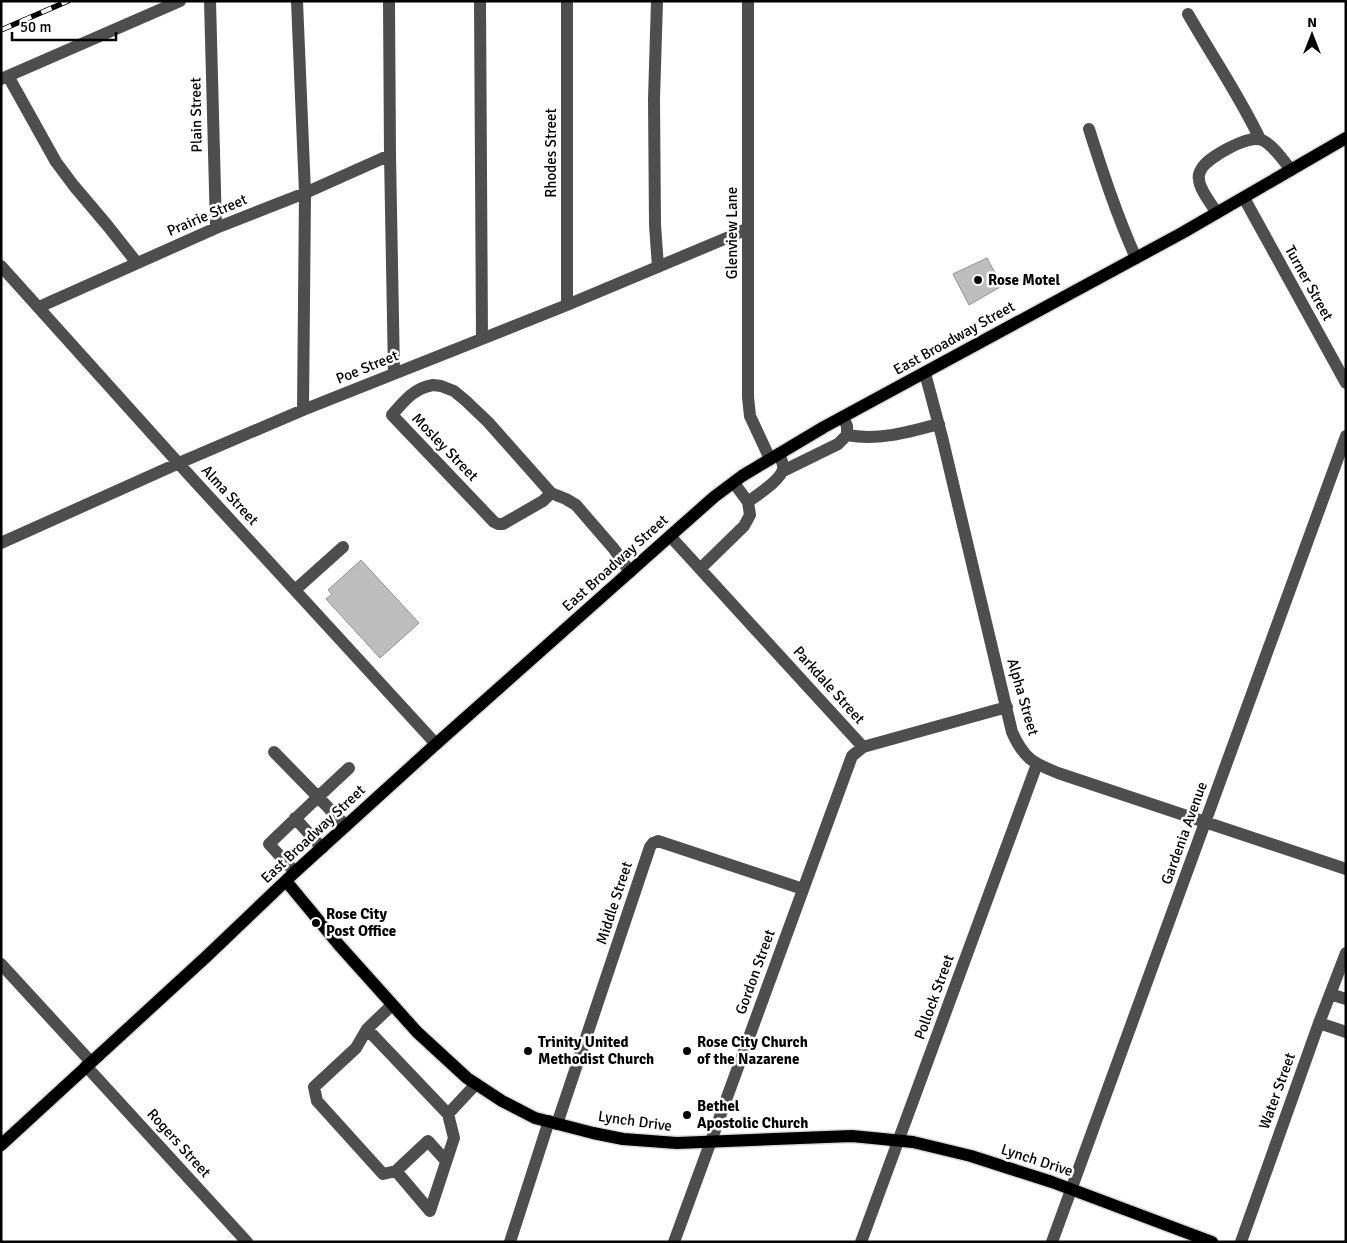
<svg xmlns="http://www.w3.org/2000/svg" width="1347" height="1243" viewBox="0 0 1347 1243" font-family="Signika,sans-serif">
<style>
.building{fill:#bebebe;stroke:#929292}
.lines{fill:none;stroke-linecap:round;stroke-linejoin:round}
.major-casing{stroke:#dbdbdb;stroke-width:15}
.minor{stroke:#4e4e4e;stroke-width:12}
.major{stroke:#000;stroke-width:12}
.rail-casing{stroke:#000;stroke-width:5.5}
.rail{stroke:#fff;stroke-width:4;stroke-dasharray:11;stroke-linecap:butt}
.poi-dot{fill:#000;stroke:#fff;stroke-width:2}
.labels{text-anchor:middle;stroke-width:5;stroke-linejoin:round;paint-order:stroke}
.street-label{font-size:15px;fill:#000;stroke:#fff}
.poi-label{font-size:15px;font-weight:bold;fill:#000;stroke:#fff;text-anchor:start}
</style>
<rect width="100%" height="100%" fill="#fff"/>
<!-- building -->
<path class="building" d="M987,258L1002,286L969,305L953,274Z
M361,560L419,623L380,658L326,599L332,594L328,590Z"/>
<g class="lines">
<defs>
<path id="major" d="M286,881L339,945L417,1032L467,1078L502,1101L535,1118L593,1133L623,1139L677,1143L852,1136L913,1142L971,1156L1052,1182L1212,1242
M1,1145L207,956L295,872L436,744L670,536L714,497L742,476L824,427L1182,233L1346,138"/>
</defs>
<!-- major casing -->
<use href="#major" class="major-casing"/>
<!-- minor -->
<path class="minor" d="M210,1L216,228
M297,1L305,193L303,410
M389,1L390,155L394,374
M480,1L482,339
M657,1L654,99L655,225L658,267
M748,1V397L750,416L770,459
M1188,14C1212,56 1239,95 1260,139
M8,76L56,162L74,186L107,225L137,263
M1,79L180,1
M1089,129C1103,173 1117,216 1136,258
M1244,198L1346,383
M1217,213C1212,205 1199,189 1199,179C1198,176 1200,171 1202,168C1209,157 1249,134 1262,140C1272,144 1284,161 1291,170
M1,266L190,476L436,744
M567,305V1
M39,307L216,228L305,193L390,155
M925,373L942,437L1012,732C1024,759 1033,763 1058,773L1346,869
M433,385L441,386L454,391L466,401L488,422L551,493L543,501L503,524H498L494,522L392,415C404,401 414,388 433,385Z
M847,435C878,441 909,432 939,424
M783,471L838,444L847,435V426L843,417
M551,493L566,499L576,505L614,549L630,572
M748,502C757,495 781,480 783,469C784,465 781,459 779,454
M670,536L863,747L1007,707
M1,543L179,463L303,410L567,305L729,237L748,228
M700,569L744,526L750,515L748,502L734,483
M295,590L343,547
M274,752L318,797L349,768
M295,818L322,848
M295,872L269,844L318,797L346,826
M1,964L91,1062
M1330,994L1346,999
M392,1005L367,1029L356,1048L314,1087L317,1101L383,1174L396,1171
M1319,1023L1346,1032
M367,1029L448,1114L454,1138L430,1211L396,1171L428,1141L446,1161
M86,1066L247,1242
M448,1114L476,1084
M557,1124L650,847L653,843L658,841L803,889
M510,1242L549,1121
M674,1242L852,756L863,747
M861,1242L1037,764
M1052,1242L1346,436
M1241,1242L1319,1023L1346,953"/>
<!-- major -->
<use href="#major" class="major"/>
<defs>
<path id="rail" d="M1,30L68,1"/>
</defs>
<!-- rail casing -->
<use href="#rail" class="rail-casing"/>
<!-- rail -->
<use href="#rail" class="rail"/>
</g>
<!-- markers -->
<g class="poi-dot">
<circle cx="978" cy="280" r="5"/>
<circle cx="316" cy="923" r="5"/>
<circle cx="528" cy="1051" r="5"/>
<circle cx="687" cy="1051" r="5"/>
<circle cx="687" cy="1115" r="5"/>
</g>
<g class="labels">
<!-- street labels -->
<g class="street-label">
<text transform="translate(196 115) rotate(-91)" y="5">Plain Street</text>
<text transform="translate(551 153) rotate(-90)" y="5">Rhodes Street</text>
<text transform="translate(207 215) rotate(-23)" y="5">Prairie Street</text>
<text transform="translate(732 233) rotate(-90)" y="5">Glenview Lane</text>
<text transform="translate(1309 283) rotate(61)" y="5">Turner Street</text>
<text transform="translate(954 338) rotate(-29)" y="5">East Broadway Street</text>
<text transform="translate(367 367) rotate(-22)" y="5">Poe Street</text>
<text transform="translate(445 447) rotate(46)" y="5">Mosley Street</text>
<text transform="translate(230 495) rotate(47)" y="5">Alma Street</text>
<text transform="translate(615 563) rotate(-42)" y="5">East Broadway Street</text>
<text transform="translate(829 685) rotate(48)" y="5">Parkdale Street</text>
<text transform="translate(1023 697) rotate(74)" y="5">Alpha Street</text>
<text transform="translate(1184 833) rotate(-70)" y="5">Gardenia Avenue</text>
<text transform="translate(313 834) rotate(-43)" y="5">East Broadway Street</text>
<text transform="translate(614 903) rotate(-72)" y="5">Middle Street</text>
<text transform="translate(755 972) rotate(-70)" y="5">Gordon Street</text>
<text transform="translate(934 997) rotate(-70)" y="5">Pollock Street</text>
<text transform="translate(1277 1091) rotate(-70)" y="5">Water Street</text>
<text transform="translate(635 1121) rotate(8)" y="5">Lynch Drive</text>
<text transform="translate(179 1143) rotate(48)" y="5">Rogers Street</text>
<text transform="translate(1037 1160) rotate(18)" y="5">Lynch Drive</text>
</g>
<!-- poi labels -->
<g class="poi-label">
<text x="988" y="285">Rose Motel</text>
<text x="326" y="919">Rose City<tspan x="326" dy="17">Post Office</tspan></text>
<text x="538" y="1047">Trinity United<tspan x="538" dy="17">Methodist Church</tspan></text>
<text x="697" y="1047">Rose City Church<tspan x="697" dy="17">of the Nazarene</tspan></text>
<text x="697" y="1111">Bethel<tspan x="697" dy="17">Apostolic Church</tspan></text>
</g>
</g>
<!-- border -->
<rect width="1347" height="1243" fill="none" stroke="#000000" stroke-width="5"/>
<!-- north arrow -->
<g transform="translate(1312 35)" stroke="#ffffff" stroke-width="4" paint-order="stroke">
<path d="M0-4L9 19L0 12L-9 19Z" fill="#000000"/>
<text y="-8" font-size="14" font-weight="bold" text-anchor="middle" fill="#000000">N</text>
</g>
<!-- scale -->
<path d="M12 32v8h104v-8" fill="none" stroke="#000000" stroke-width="2.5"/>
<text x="20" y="32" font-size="15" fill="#000000" stroke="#ffffff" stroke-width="4" paint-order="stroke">50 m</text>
</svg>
